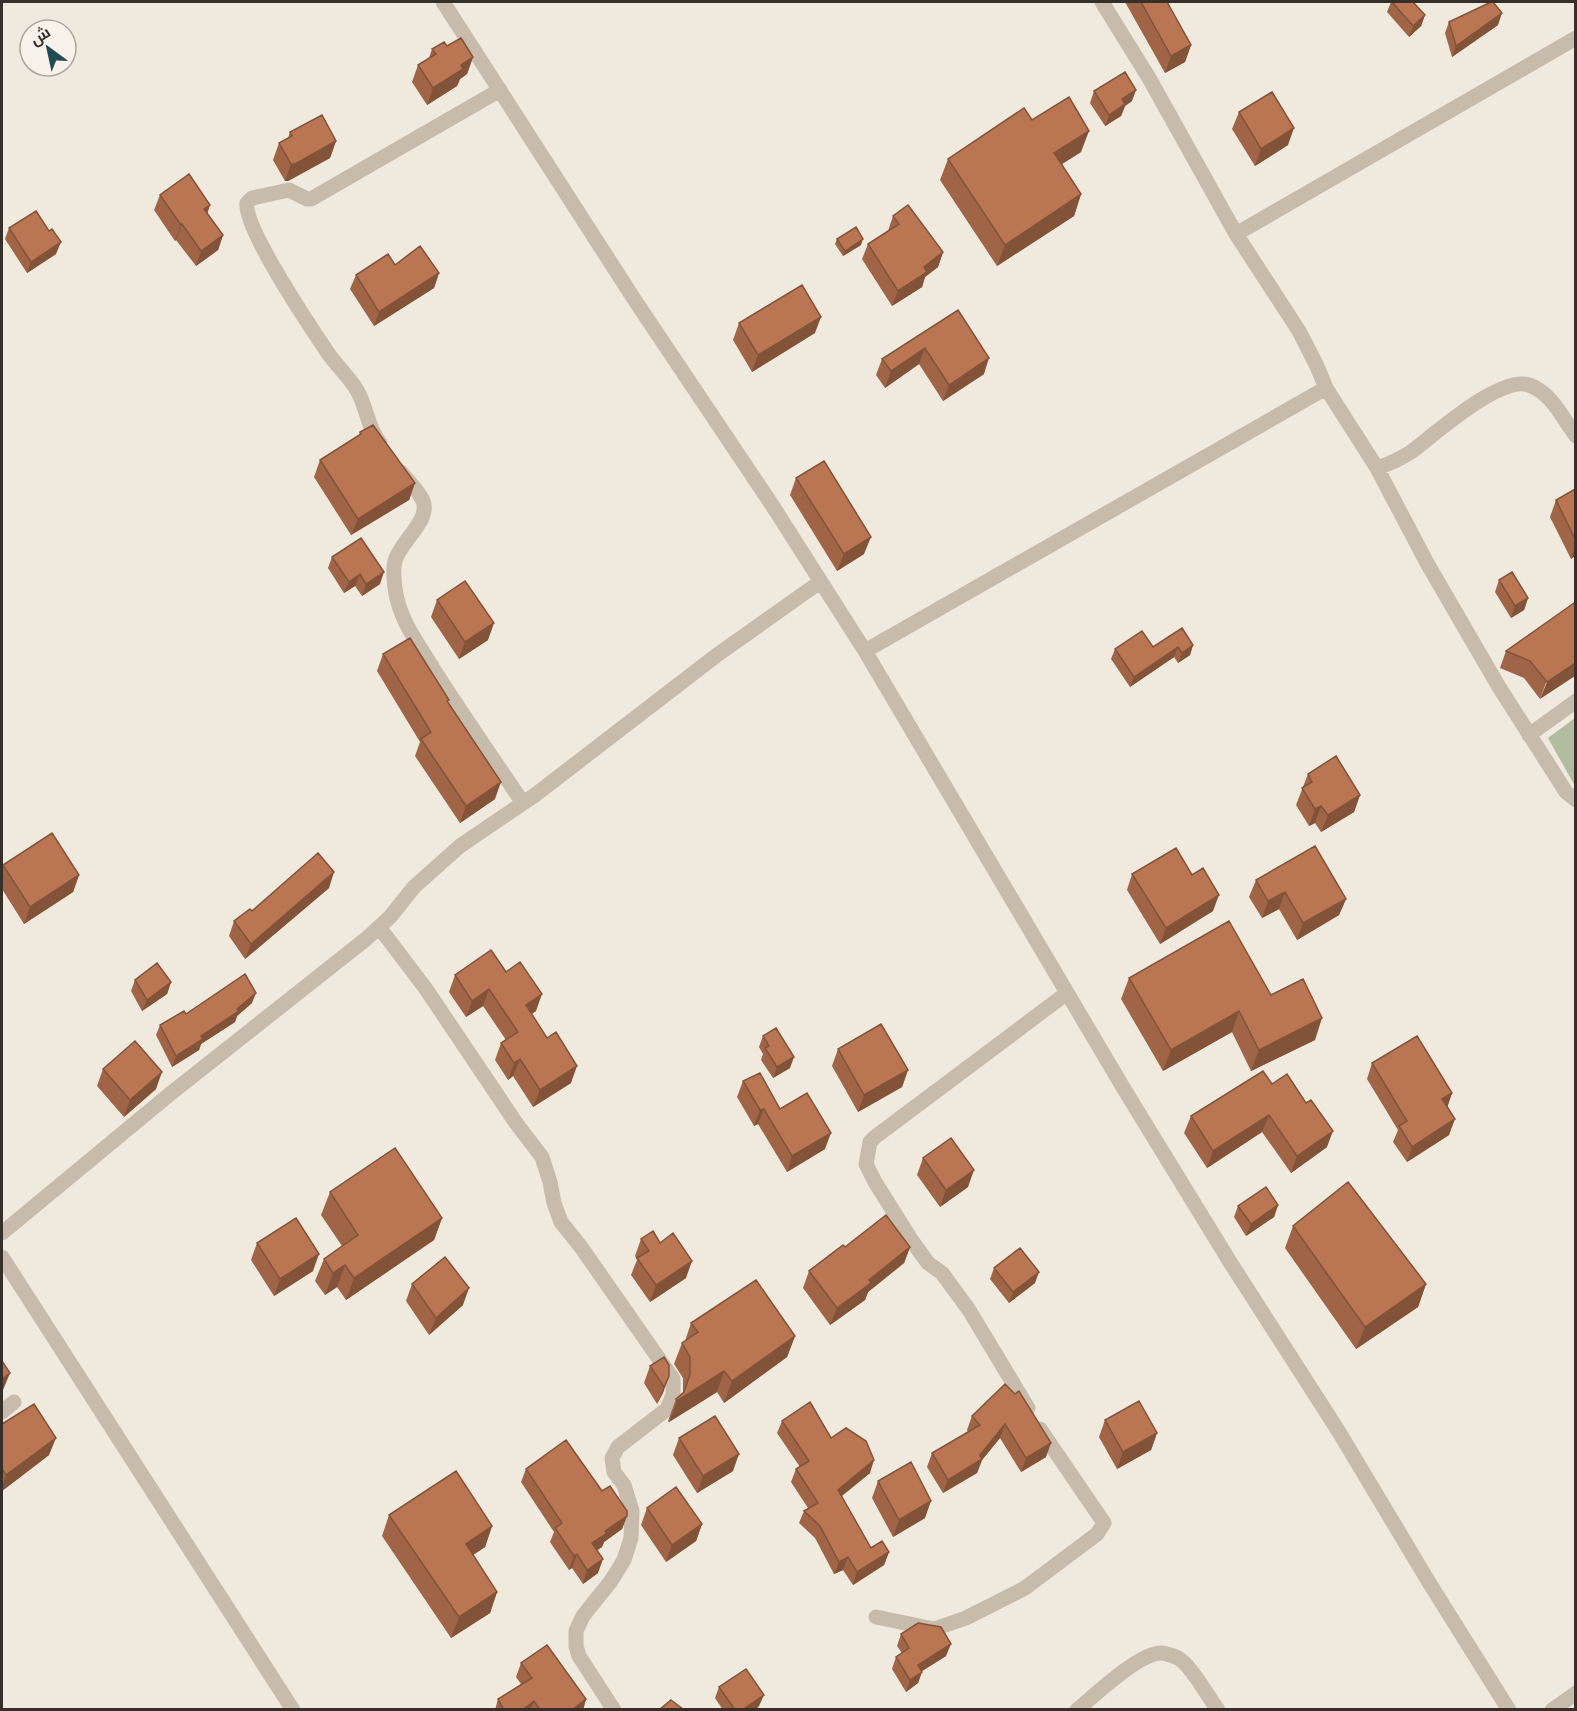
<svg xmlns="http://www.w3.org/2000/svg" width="1577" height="1711" viewBox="0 0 1577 1711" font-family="'IBM Plex Sans',Cairo,sans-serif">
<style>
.green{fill:#b0be9f}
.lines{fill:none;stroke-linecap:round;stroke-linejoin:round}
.minor{stroke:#c7bbab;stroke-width:15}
.wall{fill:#a06547}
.shaded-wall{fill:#825339}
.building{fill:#ba7652;stroke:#825339;stroke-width:1.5}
</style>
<rect width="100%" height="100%" fill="#f0e9de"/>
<!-- green -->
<path class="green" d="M1575,718V786L1548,738Z"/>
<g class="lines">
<!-- minor -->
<path class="minor" d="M443,2L634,299L774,508L865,651L1124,1089L1230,1262L1339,1432L1430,1584L1509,1710
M1102,2L1149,78L1236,234L1299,331L1316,364L1326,388L1377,468L1427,563L1499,687L1566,792L1576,800
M1236,234L1576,38
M380,443C368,428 367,409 358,392C351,379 339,368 330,356C313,331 243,227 247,203L252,198L289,190L307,199H311L500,90
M1377,468C1389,464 1400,459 1411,452C1434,435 1500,375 1529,385C1551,392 1563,419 1576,436
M401,472C408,481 419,491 423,501C431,520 400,542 395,561C393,569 394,581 395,588C399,620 418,643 434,670C463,715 493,759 523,803
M865,651L1326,388
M1529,735L1576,701
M379,927L426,989L516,1123L542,1157L550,1182L554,1203L561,1222L581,1247L673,1379V1395L667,1409L618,1447L612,1458L614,1472L624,1485L632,1511L631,1538L624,1560L611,1581L583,1616L576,1631V1646L579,1656L614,1710
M2,1233L170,1094L366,939L390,917L414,887L460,846L535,795L717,655L820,582
M2,1257L293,1710
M1028,1408L969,1310L942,1273L928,1263L912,1241L875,1182L866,1164L870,1142L875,1137L1067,993
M2,1412L14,1402
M876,1617L934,1629L966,1618L1025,1588L1097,1534L1104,1523L1040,1429
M1077,1710C1095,1695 1139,1653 1161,1653C1165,1653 1174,1656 1178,1658C1191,1665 1208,1697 1218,1710
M1552,1710L1576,1693"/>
</g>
<!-- wall -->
<path class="wall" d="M1125,2H1170L1168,4L1191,45L1185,62L1165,73Z
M1391,2H1413L1425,15L1421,26L1409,37L1387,12Z
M1449,22L1498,25L1452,57L1445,33Z
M447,46L473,57L467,74L460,79L457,86L427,105L412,82L418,65L429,58L432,49Z
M1094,91L1132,101L1125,106L1121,116L1105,126L1090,103Z
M1239,112L1288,145L1255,166L1232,129Z
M290,132L336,141L330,158L288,181H285L273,160L279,143L288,138Z
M1081,152L1062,164L1081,194L1074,216L997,266L940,180L948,159Z
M160,195L207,213L223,235L218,250L196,266L176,240L175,241L154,210Z
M893,216L943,252L938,267L925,277L922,287L892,306L862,259L868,244L888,231Z
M9,228L56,254L27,273L5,239Z
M837,239L861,245L843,256L835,244Z
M395,265L439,273L434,288L374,326L350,289L356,275Z
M958,310L984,374L943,401L919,364L885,388L876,375L882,359Z
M739,323L815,333L752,372L733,340Z
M360,432L415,483L409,500L351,535L314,477L320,460L359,435Z
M796,478L864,554L837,571L790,495Z
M1575,489V556L1571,559L1550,517L1556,500Z
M332,557L380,584L362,596L355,586L344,593L328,568Z
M1499,580L1528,598L1524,610L1511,618L1495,592Z
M437,600L488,640L459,659L431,617Z
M1575,605L1540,699L1524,678L1500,668L1506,651Z
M1193,645L1190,655L1178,663L1174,657L1130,687L1111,659L1115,649Z
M383,654L448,702L495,799L460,823L415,756L420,742L377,671Z
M1308,774L1360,795L1354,812L1321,832L1315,823L1309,826L1296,805Z
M3,865L79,875L73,892L24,924L2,889V869Z
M1132,874L1213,911L1160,944L1127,890Z
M1256,880L1346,899L1339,915L1297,940L1279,909L1262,918L1249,897Z
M329,888L245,959L229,936L234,921L252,911Z
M506,972L536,1011L531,1014L571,1083L533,1107L513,1076L508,1080L495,1060L501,1043L506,1040L483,1006L466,1017L449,992L455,975Z
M1129,978L1271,995L1315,1040L1251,1071L1232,1032L1163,1071L1121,999Z
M135,980L171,982L167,994L142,1011L131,991Z
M252,1003L237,1016L235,1022L201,1044L199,1050L172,1067L156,1035L160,1025L186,1014Z
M763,1036L790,1068L773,1078L761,1060L763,1054L759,1047Z
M838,1049L908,1070L902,1087L858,1112L832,1066Z
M1372,1063L1452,1093L1447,1107L1449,1135L1407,1162L1393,1142L1398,1130L1367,1079Z
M103,1069L156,1089L124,1117L97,1086Z
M743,1081L780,1109L825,1149L787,1172L758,1124L754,1126L737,1097Z
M1272,1084L1327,1147L1291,1173L1262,1132L1207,1168L1184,1133L1191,1116Z
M923,1158L968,1187L940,1207L917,1175Z
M330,1192L442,1218L434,1240L346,1300L337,1287L325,1295L315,1281L324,1259L342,1246L321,1215Z
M1278,1205L1274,1217L1246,1236L1234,1217L1238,1206Z
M1293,1226L1426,1284L1418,1307L1356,1349L1285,1248Z
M641,1239L686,1278L650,1302L631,1275L637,1260L635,1256Z
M257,1243L313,1271L274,1296L251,1260Z
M845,1247H910L904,1263L868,1292L865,1300L830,1325L803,1288L809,1271Z
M994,1268L1035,1283L1009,1303L990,1279Z
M412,1284L463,1305L429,1335L406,1301Z
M691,1323L795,1336L787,1357L724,1403L717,1392L669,1422L668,1421L676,1399L683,1393V1378L674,1364L682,1343L685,1341Z
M669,1365L663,1393L657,1404L644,1383L650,1366Z
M1005,1384L1046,1457L1021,1472L1000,1438L982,1460L977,1473L943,1493L927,1467L932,1453L968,1432L967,1430L972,1416Z
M1105,1420L1157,1433L1151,1450L1117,1469L1099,1437Z
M782,1421L831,1438L870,1473L842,1496L871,1548L889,1552L884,1565L853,1585L843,1570L834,1574L815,1538L799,1523L804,1511L808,1508L791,1482L796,1469L800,1467L777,1433Z
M2,1424L49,1455L2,1491Z
M679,1438L733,1471L697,1493L673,1455Z
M526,1469L602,1491L627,1516L622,1529L604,1542L602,1547L597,1550L598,1573L583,1584L572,1568L569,1570L550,1542L554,1532L521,1482Z
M878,1481L925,1518L893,1537L872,1498Z
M647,1508L702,1524L696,1541L666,1562L641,1525Z
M389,1515L492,1526L485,1547L473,1555L497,1592L490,1613L451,1638L382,1536Z
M901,1634L946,1656L922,1671L918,1683L906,1692L892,1669L896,1657L902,1653L897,1646Z
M521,1663L586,1699L583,1710H495L498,1699L521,1684L516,1677Z
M719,1687L759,1706L755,1710H723L715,1698Z"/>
<!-- shaded-wall -->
<path class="shaded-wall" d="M1502,13L1498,25L1452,57L1456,46Z
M1425,15L1421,26L1409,37L1413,26Z
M1191,45L1185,62L1165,73L1171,56Z
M473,57L467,74L460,79L457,86L427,105L433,88L461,65Z
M1136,90L1132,101L1125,106L1121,116L1105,126L1109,115L1122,99Z
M1294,128L1288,145L1255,166L1261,149Z
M1089,131L1081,152L1046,174L1054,153Z
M336,141L330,158L288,181H285L291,164Z
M1081,194L1074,216L997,266L1005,245Z
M210,205L205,221L204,209Z
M182,224L176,240L175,241L181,225Z
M223,235L218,250L196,266L201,251Z
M863,239L861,245L843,256L845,251Z
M61,242L56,254L27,273L31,262Z
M943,252L938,267L925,277L922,287L892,306L898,291L924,267Z
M439,273L434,288L374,326L379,312Z
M821,317L815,333L752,372L758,355Z
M925,348L919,364L885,388L891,371Z
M989,358L984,374L943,401L949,385Z
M415,483L409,500L351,535L358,519Z
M871,537L864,554L837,571L844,554Z
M1575,546V556L1571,559Z
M384,572L380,584L362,596L366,584Z
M360,574L355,586L344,593L349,582Z
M1528,598L1524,610L1511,618L1515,606Z
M494,623L488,640L459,659L465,642Z
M1193,645L1190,655L1178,663L1182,653Z
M1178,647L1174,657L1130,687L1134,677Z
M1575,663V676L1540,699L1547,682Z
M501,782L495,799L460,823L466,806Z
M1360,795L1354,812L1321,832L1328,815Z
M1321,806L1315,823L1309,826L1315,809Z
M334,872L329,888L245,959L251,944Z
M79,875L73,892L24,924L30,907Z
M1285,892L1279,909L1262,918L1268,901Z
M1219,895L1213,911L1160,944L1166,928Z
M1346,899L1339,915L1297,940L1303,923Z
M171,982L167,994L142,1011L147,1000Z
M489,989L483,1006L466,1017L472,1001Z
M256,993L252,1003L237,1016L235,1022L201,1044L199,1050L172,1067L176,1056L237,1009Z
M542,994L536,1011L520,1022L526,1005Z
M1239,1011L1232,1032L1163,1071L1171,1050Z
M1322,1018L1315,1040L1251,1071L1259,1050Z
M794,1057L790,1068L773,1078L777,1067Z
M520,1059L513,1076L508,1080L514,1063Z
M577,1066L571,1083L533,1107L540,1090Z
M908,1070L902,1087L858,1112L864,1095Z
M162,1072L156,1089L124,1117L130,1100Z
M1452,1093L1447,1108L1442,1099Z
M764,1109L758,1124L754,1126L760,1110Z
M1269,1115L1262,1132L1207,1168L1213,1151Z
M1455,1119L1449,1135L1407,1162L1412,1147Z
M1333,1131L1327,1147L1291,1173L1297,1156Z
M831,1133L825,1149L787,1172L792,1156Z
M974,1170L968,1187L940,1207L946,1190Z
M1278,1205L1274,1217L1246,1236L1251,1224Z
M442,1218L434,1240L346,1300L354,1278Z
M910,1247L904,1263L868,1292L865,1300L830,1325L837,1308L869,1280Z
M319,1254L313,1271L274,1296L280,1279Z
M692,1261L686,1278L650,1302L656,1285Z
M345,1265L337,1287L325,1295L333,1273Z
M1039,1272L1035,1283L1009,1303L1013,1292Z
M1426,1284L1418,1307L1356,1349L1365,1327Z
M469,1288L463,1305L429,1335L436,1318Z
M795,1336L787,1357L724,1403L732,1381Z
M724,1371L717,1392L669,1422L677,1401Z
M10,1373L3,1390L2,1392V1379Z
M669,1376L663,1393L657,1404L664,1387Z
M1005,1424L1000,1438L982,1460L977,1473L943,1493L948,1480L980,1455Z
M1157,1433L1151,1450L1117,1469L1123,1452Z
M56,1438L49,1455L2,1491V1487L6,1475Z
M1051,1443L1046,1457L1021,1472L1026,1458Z
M739,1454L733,1471L697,1493L703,1476Z
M874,1460L870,1473L834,1502L838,1490Z
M931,1501L925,1518L893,1537L899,1520Z
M627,1516L622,1529L604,1542L602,1547L587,1557L592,1543L605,1531Z
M702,1524L696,1541L666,1562L672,1545Z
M492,1526L485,1547L458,1565L466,1544Z
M889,1552L884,1565L853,1585L857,1572Z
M577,1554L572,1568L569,1570L574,1556Z
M848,1557L843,1570L834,1574L839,1562Z
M603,1559L598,1573L583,1584L587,1570Z
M497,1592L490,1613L451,1638L459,1617Z
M951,1644L946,1656L914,1676L918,1665Z
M922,1672L918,1683L906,1692L910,1680Z
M764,1695L759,1706L755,1710H742Z
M586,1699L583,1710H572Z
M534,1701L530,1710H522Z"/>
<!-- building -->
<path class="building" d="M1141,2H1167L1191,45L1171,56Z
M1392,2H1413L1425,15L1413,26Z
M1491,2H1493L1502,13L1456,46L1449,22Z
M461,38L473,57L461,65L463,69L433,88L418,65L436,54L432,49L444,42L447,46Z
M1125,72L1136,90L1122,99L1125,104L1109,115L1094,91Z
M1272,92L1294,128L1261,149L1239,112Z
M1069,97L1089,131L1054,153L1081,194L1005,245L948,159L1024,108L1032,120Z
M322,115L336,141L295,164H291L279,143L292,136L290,132Z
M189,174L210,205L204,209L223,235L201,251L182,224L181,225L160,195Z
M908,205L943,252L924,267L927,272L898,291L868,244L899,224L893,216Z
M36,211L49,231L52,229L61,242L31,262L9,228Z
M856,227L863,239L845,251L837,239Z
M420,246L439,273L379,312L356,275L388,254L395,265Z
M802,285L821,317L758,355L739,323Z
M958,310L989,358L949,385L925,348L891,371L882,359Z
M373,425L415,483L358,519L320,460L361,434L360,432Z
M824,461L871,537L844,554L796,478Z
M1575,489V539L1556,500Z
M361,538L384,572L366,584L360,574L349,582L332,557Z
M1512,572L1528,598L1515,606L1499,580Z
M465,581L494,623L465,642L437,600Z
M1574,603L1575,605V663L1547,682L1530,661L1506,651Z
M1182,628L1193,645L1182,653L1178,647L1134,677L1115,649L1142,631L1153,647Z
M410,638L449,700L447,701L501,782L466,806L421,739L431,732L383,654Z
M1336,756L1360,795L1328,815L1321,806L1315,809L1302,788L1312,782L1308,774Z
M52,833L79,875L30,907L3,865Z
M1315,846L1346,899L1303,923L1285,892L1268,901L1256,880Z
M1176,848L1192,875L1203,868L1219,895L1166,928L1132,874Z
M318,853L334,872L251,944L234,921L250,909L252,911Z
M1229,921L1271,995L1303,979L1322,1018L1259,1050L1239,1011L1171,1050L1129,978Z
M491,950L506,972L520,962L542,994L526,1005L547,1038L556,1032L577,1066L540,1090L520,1059L514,1063L501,1043L518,1032L489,989L472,1001L455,975Z
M157,963L171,982L147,1000L135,980Z
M245,974L256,993L237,1009L239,1011L201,1036L203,1039L176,1056L160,1025L184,1011L186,1014Z
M881,1024L908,1070L864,1095L838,1049Z
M776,1028L794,1057L777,1067L765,1048L769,1046L763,1036Z
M1417,1036L1452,1093L1442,1099L1455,1119L1412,1147L1399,1126L1407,1121L1372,1063Z
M135,1041L162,1072L130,1100L103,1069Z
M1263,1071L1272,1084L1287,1074L1306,1103L1311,1100L1333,1131L1297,1156L1269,1115L1213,1151L1191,1116Z
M760,1073L780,1109L807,1093L831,1133L792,1156L764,1109L760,1110L743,1081Z
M951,1138L974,1170L946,1190L923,1158Z
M395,1148L442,1218L354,1278L345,1265L333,1273L324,1259L358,1235L330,1192Z
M1348,1182L1426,1284L1365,1327L1293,1226Z
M1266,1187L1278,1205L1251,1224L1238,1206Z
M886,1215L910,1247L869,1280L871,1283L837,1308L809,1271L843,1245L845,1247Z
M296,1218L319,1254L280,1279L257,1243Z
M653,1231L660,1243L673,1233L692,1261L656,1285L637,1258L649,1251L641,1239Z
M1020,1248L1039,1272L1013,1292L994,1268Z
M445,1257L469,1288L436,1318L412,1284Z
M756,1280L795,1336L732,1381L724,1371L677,1401L676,1399L684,1392L690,1374V1357L682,1343L698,1332L691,1323Z
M664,1357L669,1365V1376L664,1387L650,1366Z
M2,1361L10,1373L2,1379Z
M1005,1384L1015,1394L1019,1391L1051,1443L1026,1458L1005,1424L980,1455L982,1459L948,1480L932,1453L980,1425L972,1416Z
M1139,1401L1157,1433L1123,1452L1105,1420Z
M810,1402L831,1438L846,1428L866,1441L874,1460L838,1490L871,1548L882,1541L889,1552L857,1572L848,1557L839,1562L820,1526L804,1511L818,1503L796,1469L809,1461L782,1421Z
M34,1404L56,1438L6,1475L2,1469V1424Z
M715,1416L739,1454L703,1476L679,1438Z
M566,1440L602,1491L610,1486L627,1511V1516L605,1531L607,1533L592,1543L603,1559L587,1570L577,1554L574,1556L555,1528L562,1523L526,1469Z
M911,1462L931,1501L899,1520L878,1481Z
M456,1471L492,1526L466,1544L497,1592L459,1617L389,1515Z
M676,1487L702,1524L672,1545L647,1508Z
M918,1623L941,1627L951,1644L918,1665L922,1672L910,1680L896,1657L909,1648L901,1634Z
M547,1645L586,1699L572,1710H540L534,1701L522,1710H504L498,1699L532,1678L521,1663Z
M746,1669L764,1695L742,1710H735L719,1687Z
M671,1700L683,1709L659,1710Z"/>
<!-- border -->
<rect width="1577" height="1711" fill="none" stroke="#362f2a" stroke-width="6"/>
<!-- north arrow -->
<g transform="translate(48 48) rotate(327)"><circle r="28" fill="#f8f3ea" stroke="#aaa59d" stroke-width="1.5"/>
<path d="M0-4.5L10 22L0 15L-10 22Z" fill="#234b53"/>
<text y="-9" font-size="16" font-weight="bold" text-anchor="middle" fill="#362f2a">ش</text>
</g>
</svg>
